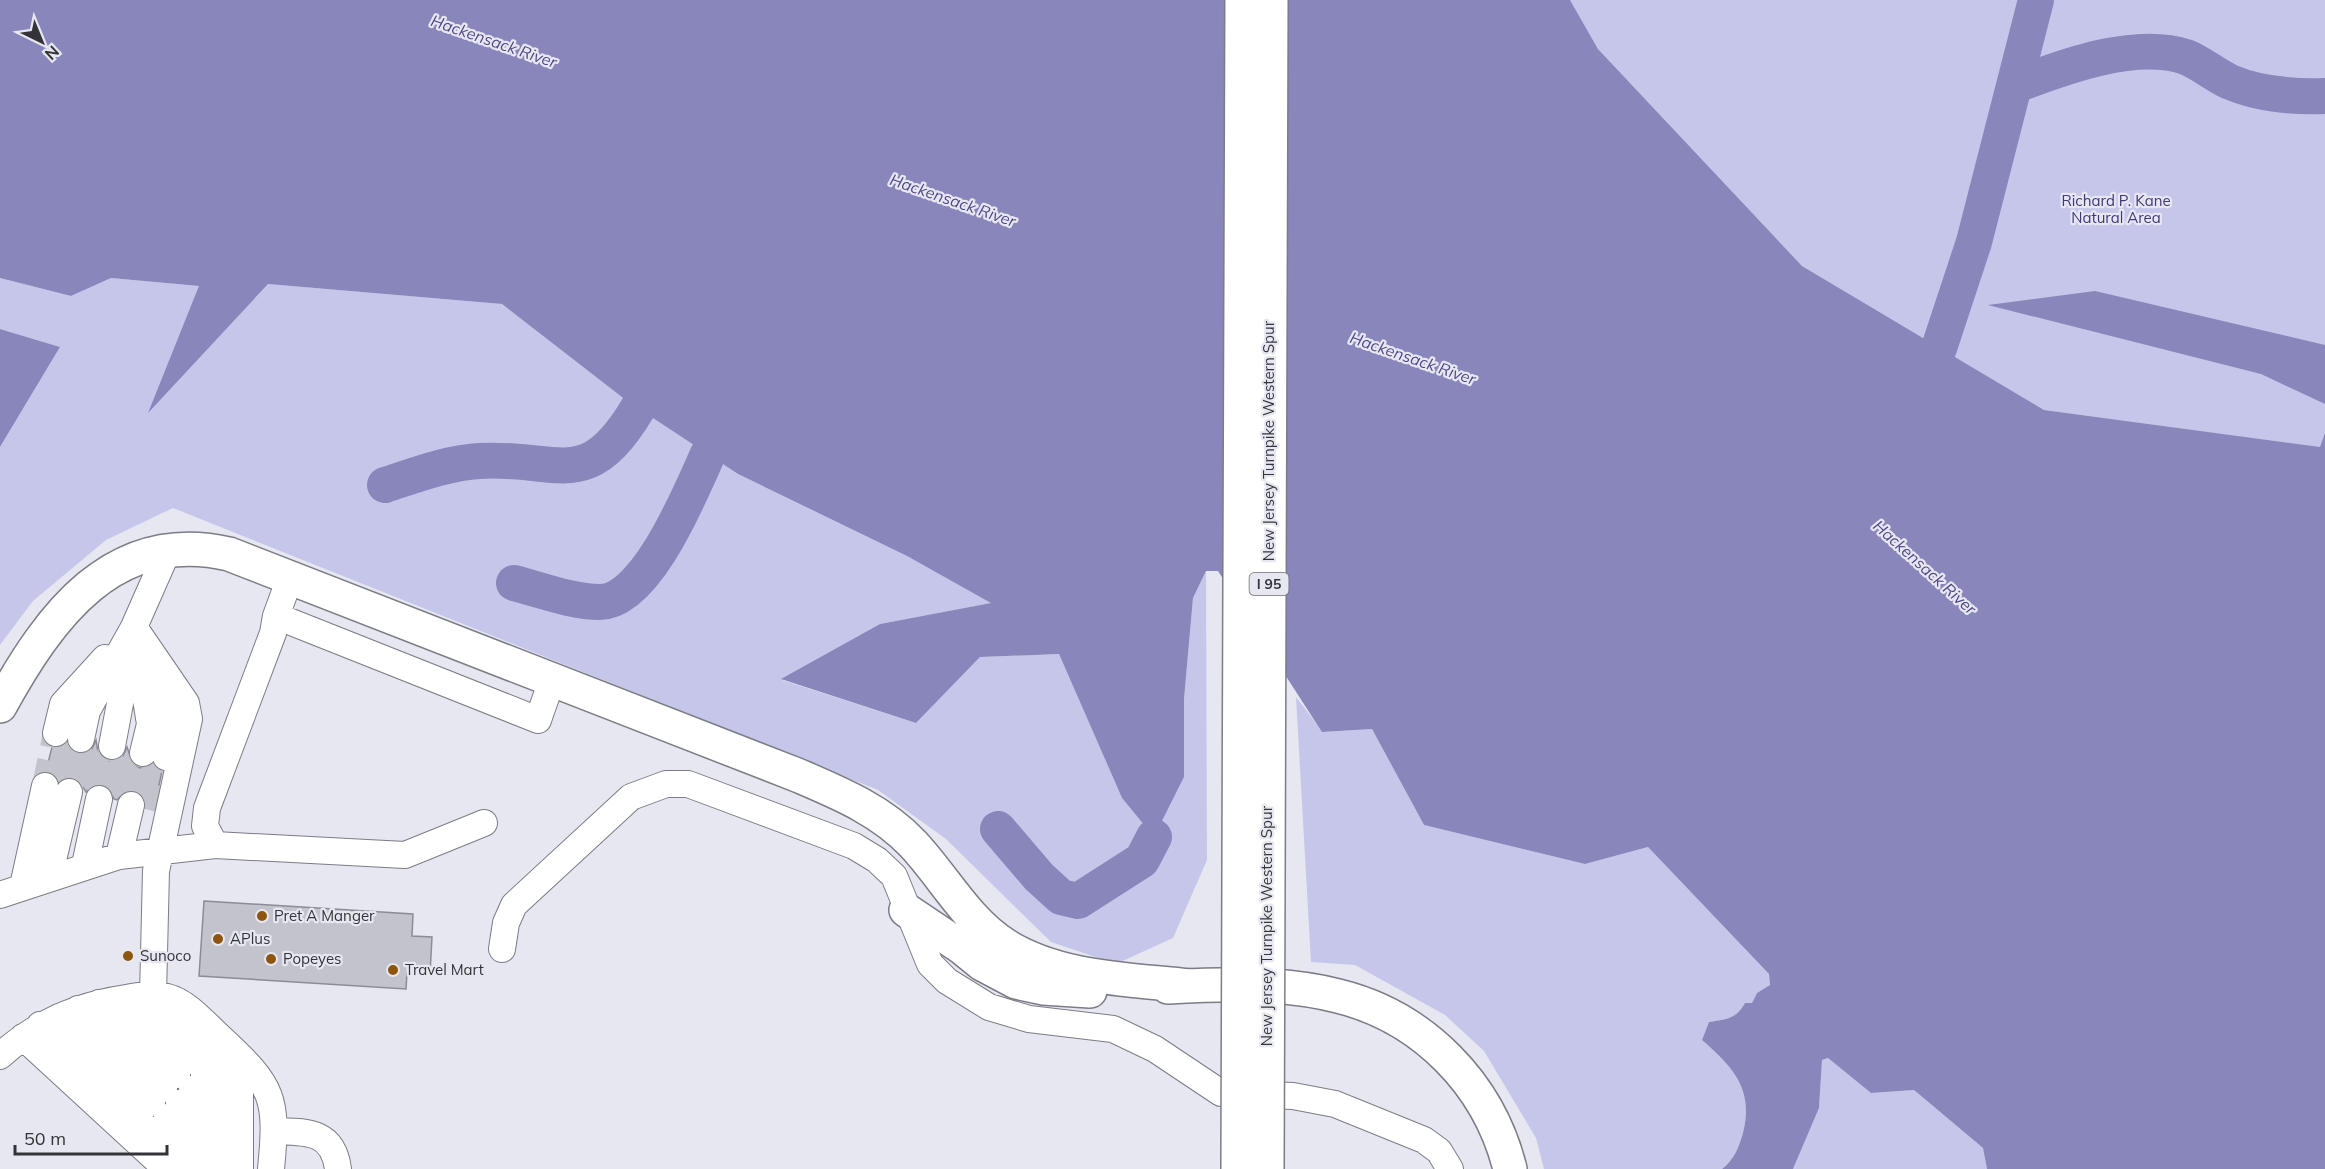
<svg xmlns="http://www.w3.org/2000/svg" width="2325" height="1169" viewBox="0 0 2325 1169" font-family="Mulish,sans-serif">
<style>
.green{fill:#c6c6ea}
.water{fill:#8886ba}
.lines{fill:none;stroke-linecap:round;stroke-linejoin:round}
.river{stroke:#8886ba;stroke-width:36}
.building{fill:#c3c3cd;stroke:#8c8c96;stroke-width:1.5}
.minor-tunnel{stroke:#c3c3cc;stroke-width:26;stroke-dasharray:26 13;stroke-linecap:butt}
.minor-casing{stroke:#7c7c86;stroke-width:28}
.highway-casing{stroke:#7c7c86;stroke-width:36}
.minor{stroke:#fff;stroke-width:26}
.highway{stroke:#fff;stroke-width:33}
.highway-bridge-casing{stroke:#7c7c86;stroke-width:36;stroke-linecap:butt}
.highway-bridge{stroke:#fff;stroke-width:33}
.poi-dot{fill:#8e550f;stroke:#e7e7f1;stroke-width:2}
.labels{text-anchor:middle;stroke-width:4.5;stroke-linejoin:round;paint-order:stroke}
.shield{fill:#e7e7f1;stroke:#6a6a70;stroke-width:1.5}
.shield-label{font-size:14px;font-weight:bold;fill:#343438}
.park-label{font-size:15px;fill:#403879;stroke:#e7e7f1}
.street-label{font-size:15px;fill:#343438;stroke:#e7e7f1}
.poi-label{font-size:15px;fill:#343438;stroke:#e7e7f1;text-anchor:start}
.water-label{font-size:16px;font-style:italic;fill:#4e4689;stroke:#e7e7f1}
</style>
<rect width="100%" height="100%" fill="#e7e7f1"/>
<!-- green -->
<path class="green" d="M1570,0H2325V448L2044,410L1802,266L1598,49Z
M0,278L71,296L111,278L200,286L149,411L268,284L502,304L627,401L738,474L907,556L992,603L880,624L782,680L916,723L980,657L1059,654L1122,798L1154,837L1184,777V699L1193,598L1206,571L1207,860L1173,938L1116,964L1051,942L946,839L878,790L173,508L106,540L33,601L0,645V447L60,347L0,329Z
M1296,697L1323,732L1372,729L1424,825L1585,864L1648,847L1769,974L1770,985L1757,993L1752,1003H1745C1736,1019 1727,1019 1709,1022L1702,1040C1733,1067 1754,1089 1743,1133C1739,1147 1734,1160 1722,1169H1544L1536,1138L1484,1051L1445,1015L1355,965L1311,962Z
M1828,1058L1871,1093L1914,1090L1983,1148L1987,1169H1793L1819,1108L1822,1060Z"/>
<!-- water -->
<path class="water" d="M0,0H1570L1598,49L1802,266L2044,410L2320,447L2325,433V1169H1987L1983,1148L1914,1090L1871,1093L1828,1058L1822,1060L1819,1108L1793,1169H1722C1734,1160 1739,1147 1743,1133C1754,1089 1733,1067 1702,1040L1709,1022C1727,1019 1736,1019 1745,1003H1752L1757,993L1770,985L1769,974L1648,847L1585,864L1424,825L1372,729L1322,732L1218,571H1206L1193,598L1184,699V777L1154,837L1122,798L1059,654L980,657L916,723L781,679L880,624L991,603L907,556L738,474L627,401L502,304L268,284L148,413L199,286L111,278L71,296L0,278Z
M2095,291L2325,345V404L2261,374L1988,305Z
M0,329L60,347L0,447Z"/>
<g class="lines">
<!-- river -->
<path class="river" d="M2016,85C2063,67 2135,40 2186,57C2201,63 2215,75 2230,82C2261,95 2293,97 2325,96
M1939,348L1974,242L2036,0
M385,485C416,475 447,463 479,461C559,456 586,495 638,408
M514,583C541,590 572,602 600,602C647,602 691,491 708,454
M998,829L1039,877L1061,897L1078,901L1142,860L1154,837"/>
</g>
<!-- building -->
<path class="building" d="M96,740L98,752L109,761L123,756L127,747L133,764L140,768L153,764L162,771L154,809L146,807L142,795L135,791H126L117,800L114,799L109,788L103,785H94L86,792L80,782L73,778L59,781L55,775L46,771L52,747L67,743L71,750L85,753L92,749Z
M204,901L413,914L412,936L432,937L430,974L407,973L406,989L199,976Z"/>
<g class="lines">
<!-- minor-tunnel -->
<path class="minor-tunnel" d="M45,786L56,733
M69,792L81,739
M99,799L112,746
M131,805L143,753
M153,811L166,759"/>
<defs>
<path id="minor" d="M276,616L538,720L552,680
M134,627L186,703L189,719L156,871L153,995
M149,667L173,728L166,757
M143,681L150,724L143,753
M56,733L63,704L105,658
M81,739L87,711L134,627L168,550
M112,746L131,645
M215,845L205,826L207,808L273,633L276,616L290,578
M119,856L131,805
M85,865L99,799
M49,877L69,792
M23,886L45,786
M0,895L119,856L215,845L405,855L484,823
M502,949L506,923L514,905L631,797L666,784H688L854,846L877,860L894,876L930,964L947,981L989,1007L1029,1019L1113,1029L1155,1049L1221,1093L1293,1096L1335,1104L1424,1140L1439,1151L1450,1169
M144,1001L172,1019L240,1081V1169
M99,1003L177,1075
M127,1003L189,1061
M78,1009L164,1089
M59,1017L152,1103
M40,1025L140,1117
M23,1037L160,1163L221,1169
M0,1056C36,1023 78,1005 126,998C140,996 154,993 167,997C188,1002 205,1024 221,1038C274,1087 278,1098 271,1169
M204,1075L227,1096L232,1124
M192,1089L213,1109L225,1136
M179,1103L200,1122L221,1148
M167,1117L187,1136L212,1152
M154,1130L174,1149L203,1158
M275,1131C306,1132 333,1130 338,1169"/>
<path id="highway" d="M0,706C49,617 113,527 229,554L797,775C839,793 881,810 913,844C944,877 966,920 1005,945C1060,979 1128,979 1190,986
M906,910L961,947L982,964L1016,982L1043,988L1090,991
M1168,987C1223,984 1284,982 1338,996C1423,1017 1489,1084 1510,1169"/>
</defs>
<!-- minor casing -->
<use href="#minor" class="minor-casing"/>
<!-- highway casing -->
<use href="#highway" class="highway-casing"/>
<!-- minor -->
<use href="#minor" class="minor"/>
<!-- highway -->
<use href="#highway" class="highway"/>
<defs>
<path id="highway-bridge" d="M1238,1169L1242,0
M1267,1169L1271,0"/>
</defs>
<!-- highway-bridge casing -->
<use href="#highway-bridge" class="highway-bridge-casing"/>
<!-- highway-bridge -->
<use href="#highway-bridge" class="highway-bridge"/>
</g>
<!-- markers -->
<g class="poi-dot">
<circle cx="262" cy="916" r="6"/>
<circle cx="218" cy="939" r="6"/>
<circle cx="128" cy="956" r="6"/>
<circle cx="271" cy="959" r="6"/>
<circle cx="393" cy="970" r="6"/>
</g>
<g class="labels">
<!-- shield labels -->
<rect class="shield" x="1249.5" y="573" width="39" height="22" rx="4.5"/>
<g class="shield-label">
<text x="1269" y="589">I 95</text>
</g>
<!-- park labels -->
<g class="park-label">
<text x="2116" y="206">Richard P. Kane<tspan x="2116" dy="17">Natural Area</tspan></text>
</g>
<!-- street labels -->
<g class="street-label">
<text transform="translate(1269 441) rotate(-90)" y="5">New Jersey Turnpike Western Spur</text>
<text transform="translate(1267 926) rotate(-90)" y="5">New Jersey Turnpike Western Spur</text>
</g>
<!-- poi labels -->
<g class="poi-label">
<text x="274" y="921">Pret A Manger</text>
<text x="230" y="944">APlus</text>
<text x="140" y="961">Sunoco</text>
<text x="283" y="964">Popeyes</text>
<text x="405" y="975">Travel Mart</text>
</g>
<!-- water labels -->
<g class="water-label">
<text transform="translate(494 41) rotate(19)" y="6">Hackensack River</text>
<text transform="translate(953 200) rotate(19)" y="6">Hackensack River</text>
<text transform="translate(1413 358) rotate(19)" y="6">Hackensack River</text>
<text transform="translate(1925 567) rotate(42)" y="6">Hackensack River</text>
</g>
</g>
<!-- north arrow -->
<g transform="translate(42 42) rotate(137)" stroke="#e7e7f1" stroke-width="4.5" paint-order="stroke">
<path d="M0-4.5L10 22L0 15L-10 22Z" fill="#343438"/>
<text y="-9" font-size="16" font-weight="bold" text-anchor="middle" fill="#343438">N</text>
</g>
<!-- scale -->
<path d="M15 1145v9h152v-9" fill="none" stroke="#343438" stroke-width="3"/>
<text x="24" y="1145" font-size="18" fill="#343438" stroke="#e7e7f1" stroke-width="4.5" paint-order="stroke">50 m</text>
</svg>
